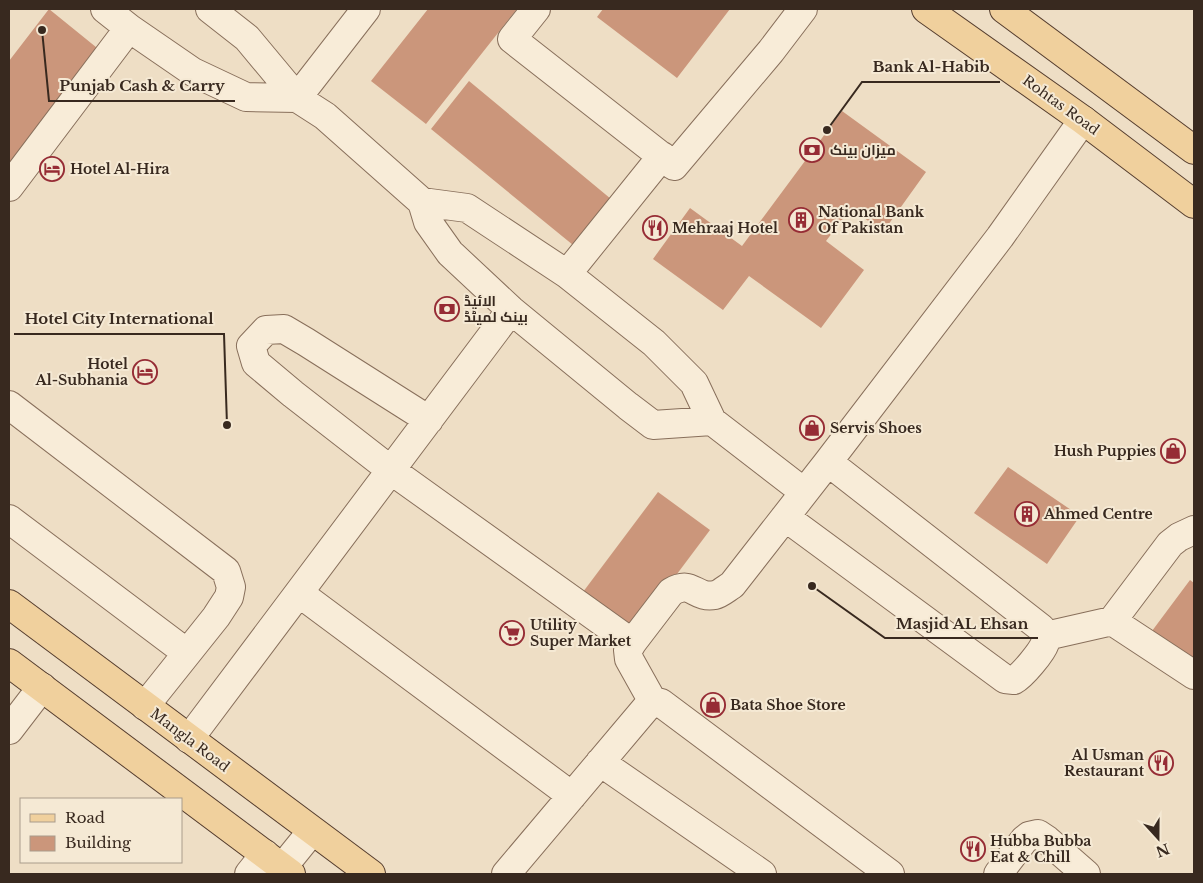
<svg xmlns="http://www.w3.org/2000/svg" width="1203" height="883" viewBox="0 0 1203 883" font-family="'Libre Baskerville',Cairo,serif">
<style>
.building{fill:#cb967b}
.lines{fill:none;stroke-linecap:round;stroke-linejoin:round}
.minor-casing{stroke:#886f5b;stroke-width:30}
.major-casing{stroke:#563e2f;stroke-width:30}
.minor{stroke:#f8ecd8;stroke-width:28}
.major{stroke:#f0d09d;stroke-width:28}
.labels{text-anchor:middle;stroke-width:4;stroke-linejoin:round;paint-order:stroke}
.street-label{font-size:14px;fill:#38291f;stroke:#f5e9d4}
.poi-label{font-size:14px;font-weight:bold;fill:#38291f;stroke:#f5e9d4;text-anchor:start}
.leader{fill:none;stroke:#38291f;stroke-width:2}
.callout-dot{fill:#38291f;stroke:#f5e9d4;stroke-width:2}
.callout-label{font-size:15px;text-anchor:middle;font-weight:bold;fill:#38291f;stroke:#f5e9d4;stroke-width:4;stroke-linejoin:round;paint-order:stroke}
</style>
<rect width="100%" height="100%" fill="#eedec5"/>
<!-- building -->
<path class="building" d="M49,9L107,56L9,177V61Z
M428,9H517L426,124L371,81Z
M603,9H730L677,78L597,17Z
M469,81L611,199L573,245L431,129Z
M842,111L926,172L883,232L851,208L826,241L864,270L821,328L749,276L723,310L653,259L690,208L742,246Z
M1008,467L1080,516L1047,564L974,513Z
M658,492L710,530L632,634L580,596Z
M1190,580L1194,583V662L1152,631Z"/>
<g class="lines">
<defs>
<path id="minor" d="M105,9L129,28L193,72L246,97L297,98
M210,9L247,38L297,98L325,116L422,202L467,208L567,274L654,343L694,383L712,421L804,492
M536,9L512,39L674,166L771,51L803,9
M297,98L366,9
M9,187L129,28
M422,202L428,222L450,253L511,310L628,406L653,425L712,421
M567,274L662,156
M9,405L226,571L231,587L229,597L216,617L145,706
M429,420L306,342L284,329L266,330L251,346L256,363L293,394L392,471L632,643
M785,517L1005,679L1014,680C1022,676 1042,652 1045,643C1047,637 1044,633 1041,628L828,462
M9,519L187,653
M299,593L572,796
M1112,621L1194,675
M1046,636L1112,621L1170,544L1179,537L1194,530
M9,730L42,687
M189,739L511,310
M600,762L762,874
M282,868L312,831
M249,874L265,854
M506,874L646,708L653,702
M890,874L661,703L653,702L629,659L628,650L632,643L671,592C693,579 694,599 715,595C720,594 727,588 732,585L828,462L1000,237L1083,120
M998,874L1024,840L1029,836L1038,834L1047,840L1086,874"/>
<path id="major" d="M926,9L1083,120L1194,204
M1004,9L1194,150
M9,604L371,874
M9,663L291,874"/>
</defs>
<!-- minor casing -->
<use href="#minor" class="minor-casing"/>
<!-- major casing -->
<use href="#major" class="major-casing"/>
<!-- minor -->
<use href="#minor" class="minor"/>
<!-- major -->
<use href="#major" class="major"/>
</g>
<!-- icons -->
<defs>
<symbol id="bank-ring" viewBox="-11 -11 22 22"><circle r="9.5" fill="#f5e9d4" stroke="#962c35" stroke-width="1.5"/><path d="M-6-4H6V4H-6ZM0-2.3a2.3 2.3 0 1 0 0 4.6a2.3 2.3 0 1 0 0-4.6Z" fill="#962c35"/></symbol>
<symbol id="hotel-ring" viewBox="-11 -11 22 22"><circle r="9.5" fill="#f5e9d4" stroke="#962c35" stroke-width="1.5"/><path d="M-6-4.5h1.5V1H6V5H4.5V3h-9V5H-6ZM-4 0a1.8 1.8 0 1 1 3.6 0ZM.5 0V-2.5h3Q6-2.5 6 0Z" fill="#962c35"/></symbol>
<symbol id="building-ring" viewBox="-11 -11 22 22"><circle r="9.5" fill="#f5e9d4" stroke="#962c35" stroke-width="1.5"/><path d="M-4-6H4V6H1V3H-1V6H-4ZM-2.5-4.3h1.7v1.8h-1.7ZM.8-4.3h1.7v1.8H.8ZM-2.5-1h1.7V.8h-1.7ZM.8-1h1.7V.8H.8Z" fill="#962c35"/></symbol>
<symbol id="restaurant-ring" viewBox="-11 -11 22 22"><circle r="9.5" fill="#f5e9d4" stroke="#962c35" stroke-width="1.5"/><path d="M-5-6h1v4h1v-4h1v4h1v-4h1v5L-1.5 .5V6h-2V.5L-5-1ZM5-6V6H3V1.5H1.5Q1.5-4 5-6Z" fill="#962c35"/></symbol>
<symbol id="shop-ring" viewBox="-11 -11 22 22"><circle r="9.5" fill="#f5e9d4" stroke="#962c35" stroke-width="1.5"/><path d="M-5-2.5h2.3a2.7 3.5 0 0 1 5.4 0H5L5.5 6h-11ZM-1.5-2.5h3a1.5 2.3 0 0 0-3 0Z" fill="#962c35"/></symbol>
<symbol id="supermarket-ring" viewBox="-11 -11 22 22"><circle r="9.5" fill="#f5e9d4" stroke="#962c35" stroke-width="1.5"/><path d="M-6-5.5h2.5l.6 2H6L4.5 2H-2.5L-4.4-4H-6ZM-1.5 3.2a1.3 1.3 0 1 0 .1 0ZM3 3.2a1.3 1.3 0 1 0 .1 0Z" fill="#962c35"/></symbol>
</defs>
<g fill-rule="evenodd">
<use href="#bank-ring" x="798" y="136" width="28" height="28"/>
<use href="#hotel-ring" x="38" y="155" width="28" height="28"/>
<use href="#building-ring" x="787" y="206" width="28" height="28"/>
<use href="#restaurant-ring" x="641" y="214" width="28" height="28"/>
<use href="#bank-ring" x="433" y="295" width="28" height="28"/>
<use href="#hotel-ring" x="131" y="358" width="28" height="28"/>
<use href="#shop-ring" x="798" y="414" width="28" height="28"/>
<use href="#shop-ring" x="1159" y="437" width="28" height="28"/>
<use href="#building-ring" x="1013" y="500" width="28" height="28"/>
<use href="#supermarket-ring" x="498" y="619" width="28" height="28"/>
<use href="#shop-ring" x="699" y="691" width="28" height="28"/>
<use href="#restaurant-ring" x="1147" y="749" width="28" height="28"/>
<use href="#restaurant-ring" x="959" y="835" width="28" height="28"/>
</g>
<g class="labels">
<!-- street labels -->
<g class="street-label">
<text transform="translate(1061 105) rotate(36)" y="5">Rohtas Road</text>
<text transform="translate(190 740) rotate(37)" y="5">Mangla Road</text>
</g>
<!-- poi labels -->
<g class="poi-label">
<text x="830" y="155">میزان بینک</text>
<text x="70" y="174">Hotel Al-Hira</text>
<text x="818" y="217">National Bank<tspan x="818" dy="16">Of Pakistan</tspan></text>
<text x="672" y="233">Mehraaj Hotel</text>
<text x="464" y="306">الائیڈ<tspan x="464" dy="16">بینک لمیٹڈ</tspan></text>
<text x="128" y="369" text-anchor="end">Hotel<tspan x="128" dy="16">Al-Subhania</tspan></text>
<text x="830" y="433">Servis Shoes</text>
<text x="1156" y="456" text-anchor="end">Hush Puppies</text>
<text x="1044" y="519">Ahmed Centre</text>
<text x="530" y="630">Utility<tspan x="530" dy="16">Super Market</tspan></text>
<text x="730" y="710">Bata Shoe Store</text>
<text x="1144" y="760" text-anchor="end">Al Usman<tspan x="1144" dy="16">Restaurant</tspan></text>
<text x="990" y="846">Hubba Bubba<tspan x="990" dy="16">Eat &amp; Chill</tspan></text>
</g>
</g>
<!-- callouts -->
<path class="leader" d="M827 130L862 82H1000M42 30L49 101H235M227 425L224 334H14M812 586L885 638H1038"/>
<g class="callout-dot">
<circle cx="827" cy="130" r="5"/>
<circle cx="42" cy="30" r="5"/>
<circle cx="227" cy="425" r="5"/>
<circle cx="812" cy="586" r="5"/>
</g>
<g class="callout-label">
<text x="931" y="72">Bank Al-Habib</text>
<text x="142" y="91">Punjab Cash &amp; Carry</text>
<text x="119" y="324">Hotel City International</text>
<text x="962" y="629">Masjid AL Ehsan</text>
</g>
<!-- border -->
<rect width="1203" height="883" fill="none" stroke="#38291f" stroke-width="20"/>
<!-- legend -->
<rect x="20" y="798" width="162" height="65" fill="#f5e9d4" stroke="#a99c8c"/>
<rect x="30" y="814" width="25" height="8" fill="#f0d09d" stroke="#a99c8c"/>
<text x="65" y="823" font-size="15" fill="#38291f">Road</text>
<rect x="30" y="836" width="25" height="15" fill="#cb967b" stroke="#a99c8c"/>
<text x="65" y="848" font-size="15" fill="#38291f">Building</text>
<!-- north arrow -->
<g transform="translate(1158 838) rotate(159)" stroke="#f5e9d4" stroke-width="4" paint-order="stroke">
<path d="M0-4L9 19L0 12L-9 19Z" fill="#38291f"/>
<text y="-8" font-size="14" font-weight="bold" text-anchor="middle" fill="#38291f">N</text>
</g>
</svg>
